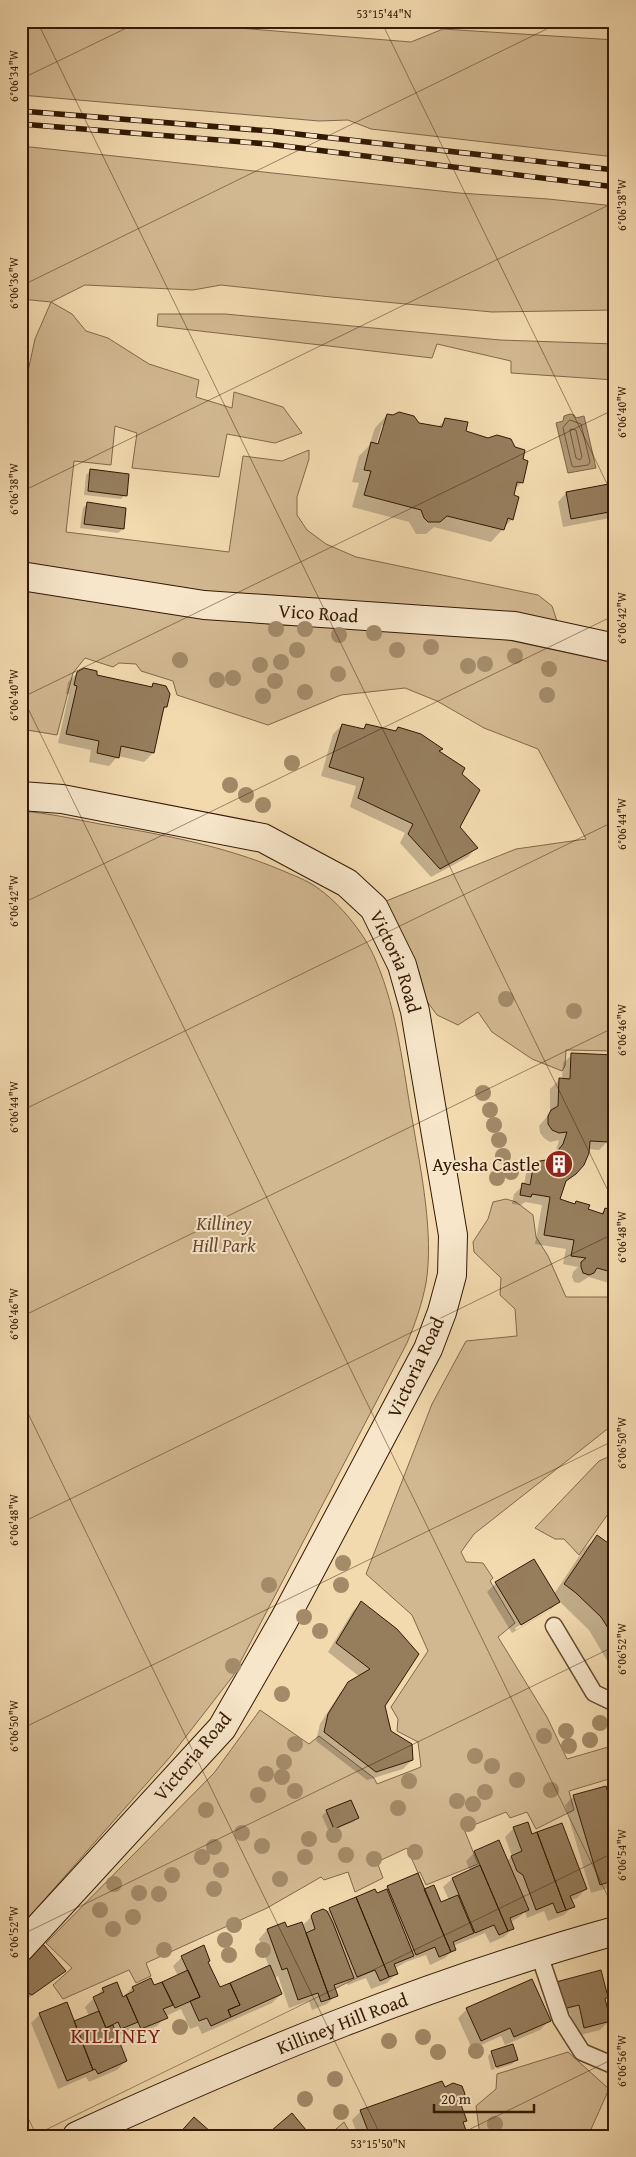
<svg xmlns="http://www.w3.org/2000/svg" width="636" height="2157" viewBox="0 0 636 2157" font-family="'Gentium Book Plus',serif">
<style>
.green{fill:#d2b891;stroke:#82684a}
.water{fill:#b19874;stroke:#7f6547}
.shadow{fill:#0003;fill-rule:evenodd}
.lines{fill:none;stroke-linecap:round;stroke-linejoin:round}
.shore{stroke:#72583c;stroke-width:1}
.building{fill:#967d5c;stroke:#331904}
.lane-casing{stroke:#63492e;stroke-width:19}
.secondary-casing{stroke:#331904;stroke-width:30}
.lane{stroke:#f7e6ca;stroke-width:16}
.secondary{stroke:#f7e6ca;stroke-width:28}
.rail-casing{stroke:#331904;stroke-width:5.5}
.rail{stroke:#f7e6ca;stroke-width:4;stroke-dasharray:11;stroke-linecap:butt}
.tree{fill:#a38a68}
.ticks{fill:none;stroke:#331904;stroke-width:1;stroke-opacity:0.45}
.labels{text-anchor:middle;stroke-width:4;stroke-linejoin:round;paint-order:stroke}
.street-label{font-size:19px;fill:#331904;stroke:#f7e6ca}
.poi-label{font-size:19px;fill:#331904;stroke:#f7e6ca;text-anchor:end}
.park-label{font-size:19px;font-style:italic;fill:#63492e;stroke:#f7e6ca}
.quarter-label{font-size:21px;letter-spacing:1px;fill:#7a1f14;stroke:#f7e6ca}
.neatline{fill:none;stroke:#331904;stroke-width:2}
.ticks-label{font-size:12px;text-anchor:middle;fill:#331904}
</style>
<rect width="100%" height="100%" fill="#f2d9ae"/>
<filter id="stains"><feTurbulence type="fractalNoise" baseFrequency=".004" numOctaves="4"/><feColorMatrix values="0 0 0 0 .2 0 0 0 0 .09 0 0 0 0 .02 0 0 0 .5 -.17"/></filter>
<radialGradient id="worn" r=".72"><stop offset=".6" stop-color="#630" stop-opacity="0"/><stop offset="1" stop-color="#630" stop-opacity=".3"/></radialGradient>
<!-- green -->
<path class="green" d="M21,21H152L411,42L443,29L615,40V157L371,129L348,120L319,121L21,95Z
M21,146L459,193L548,199L615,206V310L492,312L331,297L221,285L193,290L85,285L51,302L72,314L86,331L108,338L149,364L199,380L196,397L232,408L234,392L283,407L302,433L275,443L227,434L219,477L132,468L137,433L115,426L111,465L74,461L66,532L229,552L243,456L282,461L309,450V459L297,497V515L307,530L326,544L356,557L538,595L552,606L557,621L513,615L205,596L21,568V521L24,512L21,510V404L35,339L51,302L21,299Z
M158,314H225L500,340L615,344V380L511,373V361L437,344L432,358L157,326Z
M21,586L33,590L113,605L278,625L444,631L508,640L615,663V1051L566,1050L565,1066L562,1071L532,1059L492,1032L478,1012L458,1025L437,1015L426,1000L420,976L386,901L516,849L586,839L538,749L484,728L437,701L405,688L341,695L268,725L177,695L173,681L141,671L136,664L119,663L113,667L85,658L73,673L57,735L21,729Z
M21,811C48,813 74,819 100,824C161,834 224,846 281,870C290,874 301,878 310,883C336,898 365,933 376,961C398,1012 403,1070 413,1124C421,1171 434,1235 426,1283C422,1304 415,1324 407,1343L233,1676L170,1757L21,1926Z
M506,1199L516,1202L533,1215L536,1237L548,1256L566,1297H615V1423L474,1534L461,1552L466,1562L483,1563L493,1578L490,1581L515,1623L498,1637L547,1717L567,1759L615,1745V1797L609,1779L569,1791L574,1810L536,1829L527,1812L510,1818L506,1812L464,1829L478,1864L426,1885L420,1872L418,1873L407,1848L377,1862L383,1878L355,1892L348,1872L324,1880L321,1877L267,1908L146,1963L151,1976L136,1983L129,1970L63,1999L53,1985L72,1968L46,1943L214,1773L260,1710L309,1744L319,1736L374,1778L377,1784L421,1767L418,1742L397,1731L398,1719L391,1707L428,1651L412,1615L366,1574L432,1404L466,1341L517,1336L515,1309L500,1295L501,1278L474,1252L473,1242L488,1219L493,1202Z
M615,1454V1504L579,1555L564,1539H555L535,1528L599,1461Z
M568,2052L609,2089L588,2136H480L476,2106L496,2089L497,2074Z
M344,2122L352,2136H328Z"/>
<!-- water -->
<path class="water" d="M570,414L574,415L576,418L584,416L596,468L568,473L556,423L563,421L564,416Z"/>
<!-- shadow -->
<path class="shadow" d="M387,415L437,428L446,419L465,432L522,460V482L514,490L512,519L491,542L434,527L426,534H416L409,522L352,507L359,483L352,482L359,456L369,446L375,428ZM382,425H385L377,450L375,449Z
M91,470L125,495L121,499L84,495L86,475Z
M613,484L615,513L610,518L563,527L558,502L566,493Z
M87,504L123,529L118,533L80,528L83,508Z
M77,673L150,688L153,684L166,707L162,711L153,753L144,762L118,756L109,766L89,762L91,750L58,743L69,694H66L68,682Z
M342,725L362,730L367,725L438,751L461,774L458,827L476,848L468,857L431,877L400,843L405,833L350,807L356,786L321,776L333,734Z
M572,1055L615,1085V1130H608V1141L599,1150L588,1149L575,1174L563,1184L559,1200L600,1214L605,1210L615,1212V1277L609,1283L589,1277L579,1283L574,1282L572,1277L573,1272L578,1267L563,1264L566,1249L535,1244L542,1205L525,1202L521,1205L512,1204L514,1194L524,1185L526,1173L535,1164L546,1161L555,1154L559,1140L550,1142L544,1138L540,1133L539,1126L550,1113V1089L559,1080H562L563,1063Z
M597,1537L615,1550V1682L612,1669L589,1630L559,1601L549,1611L512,1633L487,1592L496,1583L554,1594L584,1549ZM550,1607V1610L516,1630L515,1628Z
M361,1603L390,1732L412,1760L403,1769L367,1780L316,1741L320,1724L340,1693L349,1683L360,1677L328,1652L353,1611Z
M574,1796L615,1819V1886L591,1893L565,1805Z
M327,1811L357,1818L353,1822L329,1832L322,1816Z
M514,1828L532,1835L586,1889L577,1898L571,1900L573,1906L564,1915L548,1921L544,1911L527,1918L525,1912L518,1918L510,1922L513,1928L504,1937L490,1943L485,1933L453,1946L454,1949L445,1958L430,1965L426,1955L406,1962L394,1969L396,1974L387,1983L371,1989L366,1978L348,1985L347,1983L334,1990L336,1995L327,2004L312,2010L309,2001L289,2008L278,1976L274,1978L281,1994L272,2003L202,2034L198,2026L190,2029L181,2009L166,2016L157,2026L132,2037L129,2030L116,2036L126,2061L117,2070L89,2082L86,2077L58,2089L31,2023L40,2014L73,2023L89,2016L85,2007L103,1989L116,1983L122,1998L132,1988L150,1980L153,1986L163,1983L178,1976L173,1966L182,1957L207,1962L219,1988L269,1967L259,1939L267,1930L302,1926L314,1914L327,1912L330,1909L376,1895L388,1887L423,1890L440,1904L449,1900L443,1887L452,1879L470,1871L466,1861L475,1852L507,1861L512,1856L505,1837Z
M615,1960V1994L608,1967Z
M21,1969L64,1971L22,2003Z
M548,1992L604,1999L609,2021L600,2030L576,2036L570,2013L555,2017Z
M467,2009L549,2021L540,2030L505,2045L501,2036L472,2049L458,2018Z
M492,2052L516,2060L512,2064L497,2069Z
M491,2053L495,2069L491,2070L488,2056Z
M444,2088L459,2102L465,2121L462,2124L467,2136H358L352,2120L361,2111Z"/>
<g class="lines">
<!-- shore -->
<path class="shore" d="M570,420L581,424L590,462L588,465L574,467L572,466L563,428Z
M571,429L576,430L582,457L580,460L576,458L570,431Z"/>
</g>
<!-- building -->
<path class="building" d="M399,412L414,416L419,423L442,427L445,418L468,422L466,431L488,438L497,435L511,439L515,447L525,450L523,459L528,461L523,483L517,482L514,495L519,497L513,520L508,518L504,530L447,516L440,522H428L424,518L421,510L364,495L371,471L364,470L371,442L378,444L387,414L393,415Z
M90,469L129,474L127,496L88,491Z
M614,483L615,511L571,519L566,492Z
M87,502L126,508L124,529L84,524Z
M84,668L97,671V675L152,687L153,683L166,686L170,694L167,707H164L154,753L121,746L119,758L97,753L99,741L66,734L77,686L74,685L77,672Z
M342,724L364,729L366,724L396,731L398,727L421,734L443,749L439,751L465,768L462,774L480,790L460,827L478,848L440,869L408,834L413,824L358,798L364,778L329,767Z
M571,1053L614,1055L615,1122H610L609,1142L590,1141L589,1153L584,1165L576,1174L566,1181L560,1199L575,1204L576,1201L590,1205L588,1209L603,1214L605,1208L615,1211V1273L597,1268L594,1273L589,1275L583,1273L581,1267V1262L586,1258L571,1256L574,1240L544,1235L550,1197L532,1194L531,1197L520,1195L522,1183L530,1185L534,1162L546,1160L556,1153L563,1144L567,1132L559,1133L552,1130L548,1124V1116L551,1110L558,1106L559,1078L570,1079Z
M597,1535L615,1548V1639L601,1617L576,1593L564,1584Z
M534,1559L560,1602L521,1625L495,1582Z
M361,1601L397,1629L419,1654L385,1706L391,1731L412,1744L413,1760L376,1772L324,1732L328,1714L348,1682L370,1669L336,1643Z
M606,1786L615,1815V1880L600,1885L573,1795Z
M351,1800L359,1818L334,1829L326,1810Z
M528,1822L532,1834L537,1832L566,1910L557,1913L553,1903L536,1910L523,1875L517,1871L511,1856L522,1851L513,1827Z
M562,1823L587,1889L570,1896L575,1907L566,1910L537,1832Z
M499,1840L529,1910L510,1918L514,1929L508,1931L474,1851Z
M480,1865L508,1931L499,1935L494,1925L475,1933L452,1878Z
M418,1873L451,1952L439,1957L435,1947L416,1955L387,1886Z
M434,1885L441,1902L458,1895L474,1933L453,1942L456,1950L451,1952L424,1889Z
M375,1889L377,1893L387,1889L414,1956L394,1964L398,1974L389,1977L356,1897Z
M356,1897L389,1977L380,1981L375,1970L357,1977L329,1908Z
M323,1909L327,1911L333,1923L354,1978L334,1985L338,1996L330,1999L306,1933L315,1929L311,1916L313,1913Z
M285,1922L287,1927L302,1922L330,1999L321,2002L318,1993L298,2000L287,1968L282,1970L267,1929Z
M43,1944L66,1971L32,1995L28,1993L22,1996L21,2001V1968Z
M204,1945L210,1961L208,1962L220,1987L230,1983L240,2005L228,2010L231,2017L211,2026L207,2018L199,2021L190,2001L200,1997L181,1956Z
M270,1965L282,1994L231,2017L228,2010L240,2005L230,1983Z
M188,1970L200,1997L175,2008L162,1982Z
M601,1970L608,1997L605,1999L611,2021L584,2028L579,2005L563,2009L556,1982Z
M151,1978L154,1985L162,1982L173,2005L163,2009L168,2018L141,2029L126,1995L134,1991L132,1987Z
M532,1979L551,2021L514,2037L510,2028L481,2041L466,2008Z
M117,1982L123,1997L126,1995L138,2022L121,2029L118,2022L106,2028L93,1997L104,1992L102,1988Z
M67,2002L93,2070L67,2081L39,2013Z
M99,2011L106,2028L113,2025L127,2061L98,2074L95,2069L93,2070L74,2021Z
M513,2044L518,2060L496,2067L491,2051Z
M442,2081L445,2087L453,2083L462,2086L465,2094L460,2102L467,2121L463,2122L468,2136H370L360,2110Z
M292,2113L311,2136H265Z
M194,2117L212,2133L214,2131L219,2136H177Z"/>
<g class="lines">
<defs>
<path id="lane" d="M554,1626L594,1693L615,1703
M539,1954L561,2019L582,2052L615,2066"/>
<g id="secondary">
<path id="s1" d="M21,576L204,605L514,626L615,648"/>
<path id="s2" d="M21,796L62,799L263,838L347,883L374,908L402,965L415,1011L453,1235L452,1275L442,1312L428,1349L284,1620L222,1728L21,1947"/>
<path id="s3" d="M77,2136C251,2056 430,1982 615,1931"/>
</g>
</defs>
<!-- lane casing -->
<use href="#lane" class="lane-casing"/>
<!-- secondary casing -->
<use href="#secondary" class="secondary-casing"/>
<!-- lane -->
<use href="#lane" class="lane"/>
<!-- secondary -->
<use href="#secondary" class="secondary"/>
<defs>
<path id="rail" d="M21,111L270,131L615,170
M21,124L268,144L615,187"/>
</defs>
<!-- rail casing -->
<use href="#rail" class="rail-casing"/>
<!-- rail -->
<use href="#rail" class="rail"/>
</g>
<!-- trees -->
<g class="tree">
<circle cx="276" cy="629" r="8"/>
<circle cx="305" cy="629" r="8"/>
<circle cx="374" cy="633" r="8"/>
<circle cx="339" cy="635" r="8"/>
<circle cx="431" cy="647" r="8"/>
<circle cx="297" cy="650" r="8"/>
<circle cx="397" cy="650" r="8"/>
<circle cx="515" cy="656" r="8"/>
<circle cx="180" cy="660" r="8"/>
<circle cx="281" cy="662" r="8"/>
<circle cx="485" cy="664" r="8"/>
<circle cx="260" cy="665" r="8"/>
<circle cx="468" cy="666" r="8"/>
<circle cx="549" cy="669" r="8"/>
<circle cx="338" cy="674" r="8"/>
<circle cx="233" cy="678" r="8"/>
<circle cx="217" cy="680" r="8"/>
<circle cx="275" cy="681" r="8"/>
<circle cx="305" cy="692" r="8"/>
<circle cx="547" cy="695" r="8"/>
<circle cx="263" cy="696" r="8"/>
<circle cx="292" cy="763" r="8"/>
<circle cx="230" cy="785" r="8"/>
<circle cx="246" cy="795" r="8"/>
<circle cx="263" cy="805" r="8"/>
<circle cx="506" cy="999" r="8"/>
<circle cx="574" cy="1011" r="8"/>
<circle cx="483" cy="1093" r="8"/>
<circle cx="490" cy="1110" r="8"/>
<circle cx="494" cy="1125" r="8"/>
<circle cx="499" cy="1140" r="8"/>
<circle cx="503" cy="1156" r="8"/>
<circle cx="511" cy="1172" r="8"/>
<circle cx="497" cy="1178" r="8"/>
<circle cx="343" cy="1563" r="8"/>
<circle cx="269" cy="1585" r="8"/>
<circle cx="341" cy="1585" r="8"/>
<circle cx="304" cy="1617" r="8"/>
<circle cx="320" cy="1631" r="8"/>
<circle cx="233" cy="1666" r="8"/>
<circle cx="282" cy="1694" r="8"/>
<circle cx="600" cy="1723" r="8"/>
<circle cx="566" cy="1731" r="8"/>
<circle cx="544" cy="1736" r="8"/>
<circle cx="590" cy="1740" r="8"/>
<circle cx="295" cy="1744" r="8"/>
<circle cx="569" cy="1746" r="8"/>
<circle cx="475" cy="1756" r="8"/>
<circle cx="284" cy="1762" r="8"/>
<circle cx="492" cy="1766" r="8"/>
<circle cx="266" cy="1774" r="8"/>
<circle cx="282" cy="1777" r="8"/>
<circle cx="517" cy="1780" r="8"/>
<circle cx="409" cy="1781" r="8"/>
<circle cx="551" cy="1790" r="8"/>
<circle cx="295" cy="1791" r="8"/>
<circle cx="485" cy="1792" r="8"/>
<circle cx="258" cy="1795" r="8"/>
<circle cx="457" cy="1801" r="8"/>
<circle cx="473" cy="1804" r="8"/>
<circle cx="398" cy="1808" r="8"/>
<circle cx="206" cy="1810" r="8"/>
<circle cx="468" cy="1824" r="8"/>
<circle cx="242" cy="1833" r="8"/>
<circle cx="334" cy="1835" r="8"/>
<circle cx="309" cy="1839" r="8"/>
<circle cx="262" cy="1846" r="8"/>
<circle cx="214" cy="1847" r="8"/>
<circle cx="415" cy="1852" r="8"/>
<circle cx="346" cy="1855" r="8"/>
<circle cx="202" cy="1857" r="8"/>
<circle cx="305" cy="1857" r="8"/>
<circle cx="374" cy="1859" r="8"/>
<circle cx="221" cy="1870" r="8"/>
<circle cx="172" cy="1875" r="8"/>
<circle cx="280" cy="1879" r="8"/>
<circle cx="114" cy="1884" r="8"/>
<circle cx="214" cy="1889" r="8"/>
<circle cx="139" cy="1893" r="8"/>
<circle cx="159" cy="1894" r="8"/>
<circle cx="100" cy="1910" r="8"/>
<circle cx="133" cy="1917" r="8"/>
<circle cx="234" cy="1925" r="8"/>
<circle cx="113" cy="1929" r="8"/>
<circle cx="225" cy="1940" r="8"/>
<circle cx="164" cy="1950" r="8"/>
<circle cx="263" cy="1950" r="8"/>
<circle cx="229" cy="1955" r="8"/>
<circle cx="180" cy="2027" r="8"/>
<circle cx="423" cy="2037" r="8"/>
<circle cx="389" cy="2041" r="8"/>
<circle cx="476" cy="2051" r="8"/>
<circle cx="438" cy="2052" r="8"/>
<circle cx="335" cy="2079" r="8"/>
<circle cx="305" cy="2099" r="8"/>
<circle cx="341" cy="2112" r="8"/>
<circle cx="495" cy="2124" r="8"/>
</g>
<!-- ticks -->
<path class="ticks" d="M37,21L615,1205M381,21L615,500M21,79L141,21M21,286L563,21M21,492L615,202M21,694L615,1911M21,698L615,409M21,904L615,615M21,1111L615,821M21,1317L615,1027M21,1399L381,2136M21,1523L615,1233M21,1729L615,1440M21,1935L615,1646M21,2104L37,2136M33,2136L615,1852M456,2136L615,2058"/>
<!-- icons -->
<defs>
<symbol id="building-disc" viewBox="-11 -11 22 22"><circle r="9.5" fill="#8f2418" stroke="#f7e6ca"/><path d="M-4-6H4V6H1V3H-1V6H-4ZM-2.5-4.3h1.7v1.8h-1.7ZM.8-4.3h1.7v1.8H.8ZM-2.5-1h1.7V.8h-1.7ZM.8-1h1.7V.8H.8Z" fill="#fff"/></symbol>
</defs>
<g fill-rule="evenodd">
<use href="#building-disc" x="543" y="1148" width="32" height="32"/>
</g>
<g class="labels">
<!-- street labels -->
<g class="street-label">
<text dy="7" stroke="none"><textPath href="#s1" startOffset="300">Vico Road</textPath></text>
<text dy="7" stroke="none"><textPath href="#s2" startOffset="436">Victoria Road</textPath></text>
<text transform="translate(415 1367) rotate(-65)" y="7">Victoria Road</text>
<text transform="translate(192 1756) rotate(-50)" y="7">Victoria Road</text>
<text dy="7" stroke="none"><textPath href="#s3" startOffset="288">Killiney Hill Road</textPath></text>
</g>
<!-- poi labels -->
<g class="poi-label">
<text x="540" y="1171">Ayesha Castle</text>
</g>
<!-- park labels -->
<g class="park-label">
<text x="224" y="1230">Killiney<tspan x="224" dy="22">Hill Park</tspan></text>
</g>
<!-- quarter labels -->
<g class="quarter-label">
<text x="116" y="2043">KILLINEY</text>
</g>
</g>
<!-- margin -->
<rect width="636" height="2157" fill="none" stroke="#f2d9ae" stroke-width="55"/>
<!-- scale -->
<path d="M434 2104v8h100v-8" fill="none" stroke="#331904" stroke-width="2.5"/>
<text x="441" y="2104" font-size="15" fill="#331904" stroke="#f7e6ca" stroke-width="4" paint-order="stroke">20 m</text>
<rect x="28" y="28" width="580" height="2102" class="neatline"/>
<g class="ticks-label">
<text x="384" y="18">53°15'44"N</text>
<text transform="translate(14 76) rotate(-90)" y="4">6°06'34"W</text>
<text transform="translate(622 205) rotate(-90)" y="4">6°06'38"W</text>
<text transform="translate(14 283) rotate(-90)" y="4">6°06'36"W</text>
<text transform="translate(622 412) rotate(-90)" y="4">6°06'40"W</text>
<text transform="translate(14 489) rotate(-90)" y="4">6°06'38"W</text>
<text transform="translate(622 618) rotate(-90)" y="4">6°06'42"W</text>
<text transform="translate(14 695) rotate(-90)" y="4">6°06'40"W</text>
<text transform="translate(622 824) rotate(-90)" y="4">6°06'44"W</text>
<text transform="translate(14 901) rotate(-90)" y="4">6°06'42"W</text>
<text transform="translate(622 1030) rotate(-90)" y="4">6°06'46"W</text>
<text transform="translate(14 1107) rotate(-90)" y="4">6°06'44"W</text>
<text transform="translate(622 1237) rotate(-90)" y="4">6°06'48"W</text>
<text transform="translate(14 1314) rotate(-90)" y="4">6°06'46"W</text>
<text transform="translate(622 1443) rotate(-90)" y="4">6°06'50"W</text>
<text transform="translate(14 1520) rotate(-90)" y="4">6°06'48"W</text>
<text transform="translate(622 1649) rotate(-90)" y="4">6°06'52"W</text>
<text transform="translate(14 1726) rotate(-90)" y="4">6°06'50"W</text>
<text transform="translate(622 1855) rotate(-90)" y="4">6°06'54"W</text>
<text transform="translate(14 1932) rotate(-90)" y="4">6°06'52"W</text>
<text transform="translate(622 2061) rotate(-90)" y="4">6°06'56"W</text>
<text x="378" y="2148">53°15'50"N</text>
</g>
<rect width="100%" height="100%" filter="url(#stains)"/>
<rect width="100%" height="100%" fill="url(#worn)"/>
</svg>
